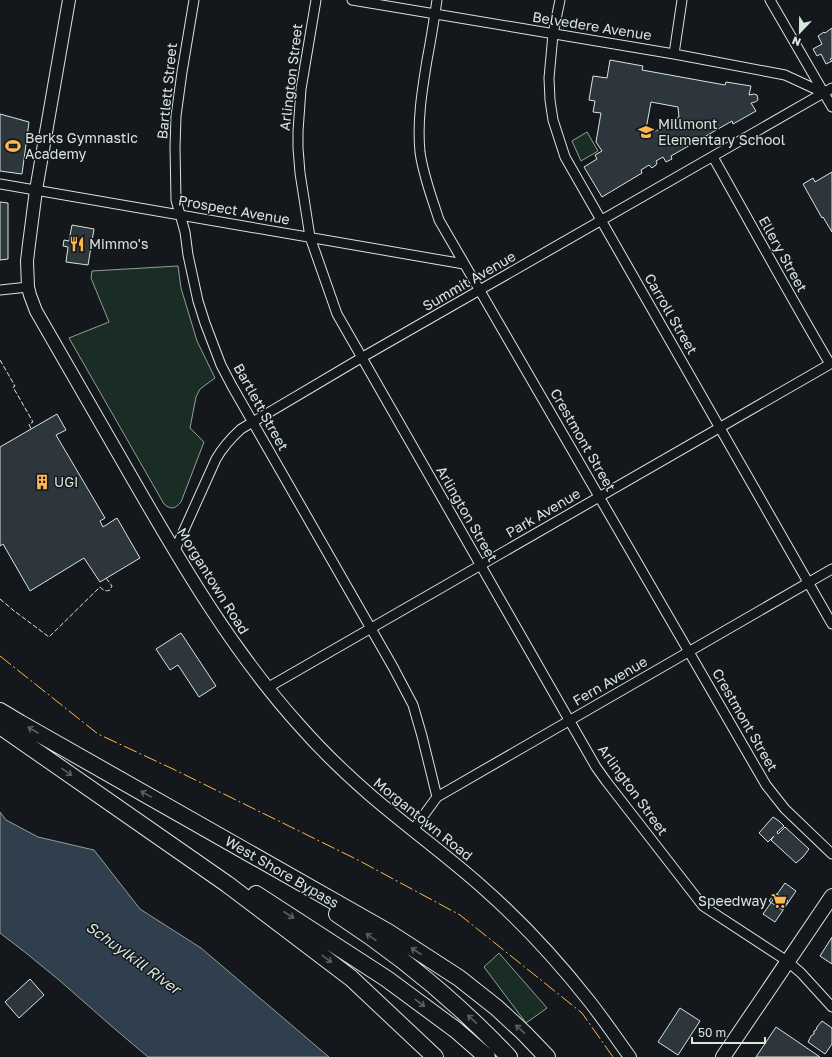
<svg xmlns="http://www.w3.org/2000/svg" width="832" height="1057" viewBox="0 0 832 1057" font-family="'Golos Text',sans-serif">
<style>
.green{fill:#1a2d24;stroke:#939e99}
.water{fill:#2f3f4d;stroke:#939e99}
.building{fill:#2c363c;stroke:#d8e6dc;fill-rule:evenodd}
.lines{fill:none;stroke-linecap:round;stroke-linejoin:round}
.minor-casing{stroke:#d8e6dc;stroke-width:11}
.secondary-casing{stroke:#d8e6dc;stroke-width:14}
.primary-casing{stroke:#d8e6dc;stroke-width:16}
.motorway-casing{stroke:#d8e6dc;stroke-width:18}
.minor{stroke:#14181c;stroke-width:9}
.secondary{stroke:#14181c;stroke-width:12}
.primary{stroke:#14181c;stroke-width:14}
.motorway{stroke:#14181c;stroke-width:16}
.fence{stroke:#d8e6dc;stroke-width:1;stroke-dasharray:5 2;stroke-linecap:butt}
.power{stroke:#ffb74d;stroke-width:1;stroke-dasharray:14 3 2 3;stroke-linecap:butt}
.oneway{stroke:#59605f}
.labels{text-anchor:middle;stroke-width:3;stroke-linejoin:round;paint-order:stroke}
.street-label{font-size:14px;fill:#d8e6dc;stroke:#14181c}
.poi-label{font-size:14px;fill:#d8e6dc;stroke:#14181c;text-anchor:start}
.water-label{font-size:15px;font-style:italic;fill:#d8e6dc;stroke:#14181c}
</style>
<rect width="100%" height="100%" fill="#14181c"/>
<!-- green -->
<path class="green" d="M587,132L598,151L581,161L572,141Z
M178,266L181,288L197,341L215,378L200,389L196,397L190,428L204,442L181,502C175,509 171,510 164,504L69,338L109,322L91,278L92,271Z
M499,953L547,1008L526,1023L484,967Z"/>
<!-- water -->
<path class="water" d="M0,812L6,820L38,837L94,850L140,909L201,948L329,1057H148L116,1030L59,980L26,953L0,933Z"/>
<!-- building -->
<path class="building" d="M832,28V58L830,59L832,61L826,64L821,54L817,56L813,49L822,44L818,36L824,32L825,33Z
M610,60L643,66L642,70L725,85L726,82L751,86L749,95L754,94L757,95L758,100L755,102L751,103L756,111L733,124L732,121L671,156L672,159L666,162L663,157L656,161L657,163L656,165L652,168L649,165L641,170L642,173L602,197L584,167L597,159L595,155L602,151L596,142L601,113L593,112L595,101L589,100L593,76L607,78ZM651,102L678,107L679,117L656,131L646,129Z
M0,114L29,122L22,174L0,171Z
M832,172V232L823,217L822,218L803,184L813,178L815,182Z
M0,202L8,203V259L0,260Z
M72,225L94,229L88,265L66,262L68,247L63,246L64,240L69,241Z
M57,414L66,430L56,435L105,518L100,521L103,527L117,518L140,558L100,582L84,558L30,591L3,544L0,546V447Z
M181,633L216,686L199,697L178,665L170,670L156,649Z
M773,817L779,821L784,826L777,832L778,834L785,827L809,849L803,857L796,863L771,840L774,836L768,842L759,833Z
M785,883L796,891L775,922L763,914Z
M775,893L788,901L782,910L769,901Z
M832,937V964L820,956Z
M30,979L44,995L19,1018L5,1002Z
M680,1008L700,1021L678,1055L658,1042Z
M822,1021L832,1028V1044L825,1054L808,1042L811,1036L814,1034V1031L816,1030L817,1027Z
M776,1027L820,1057H756Z"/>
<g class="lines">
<defs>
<path id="minor" d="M194,0L182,72L176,116L175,147L176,200L185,232L188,255L198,301L205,323L221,365L232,386L393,667L413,705L422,736L437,797
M316,0L301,89L298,131V148L300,173L310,237L337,314L596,767L606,781L703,906L787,961L801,973L832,1007
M352,0L674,54L785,75L824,93
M437,0C434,20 431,40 427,60C422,91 417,121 420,152C423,175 432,198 439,220L766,785L785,809L832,854
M560,0L553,34L549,78L550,100L553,120L565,157L832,624
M770,0L832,107
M674,54L682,0
M713,157C752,226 790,296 830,364
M0,184L464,264
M0,290L28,287
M175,550L216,459C223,447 231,438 241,429L361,358L832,88
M267,688L832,363
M413,830L437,797L832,569"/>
<path id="secondary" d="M69,0L36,190L29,244L27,261L28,287L30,295L36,311C69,368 102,425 135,483C184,568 234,653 300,726C321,750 345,773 369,794C406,826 445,854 481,886C521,921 557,960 590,1002C604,1020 617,1039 630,1057"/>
<path id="primary" d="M723,1057L832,896"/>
<path id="motorway" d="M0,711L20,723L388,932L459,978L497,1008L524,1033L547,1057
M0,726L227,884L351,978L435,1057
M256,894L387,979L456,1030L487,1057
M337,914C400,955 457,1002 509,1057"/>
</defs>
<!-- minor casing -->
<use href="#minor" class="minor-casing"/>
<!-- secondary casing -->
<use href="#secondary" class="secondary-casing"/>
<!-- primary casing -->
<use href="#primary" class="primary-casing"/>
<!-- motorway casing -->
<use href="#motorway" class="motorway-casing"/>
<!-- minor -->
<use href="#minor" class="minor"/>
<!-- secondary -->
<use href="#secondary" class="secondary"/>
<!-- primary -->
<use href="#primary" class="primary"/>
<!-- motorway -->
<use href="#motorway" class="motorway"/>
<!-- fence -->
<path class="fence" d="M0,360L15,386L13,387L33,422L29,424L31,429
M0,599L13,610L49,637L100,587C103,590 106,592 110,590L112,586L106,578"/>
<!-- power -->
<path class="power" d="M0,656L98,734L173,769L358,860L460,915L582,1013L613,1057"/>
</g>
<!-- one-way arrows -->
<defs><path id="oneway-shaft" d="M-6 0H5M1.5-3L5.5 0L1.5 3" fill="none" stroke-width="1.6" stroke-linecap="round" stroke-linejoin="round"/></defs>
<g class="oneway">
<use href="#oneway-shaft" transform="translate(33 730) rotate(-150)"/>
<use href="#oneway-shaft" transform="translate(67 772) rotate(35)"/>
<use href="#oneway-shaft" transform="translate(146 794) rotate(-151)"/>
<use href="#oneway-shaft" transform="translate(289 915) rotate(33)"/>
<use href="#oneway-shaft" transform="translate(371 937) rotate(-145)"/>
<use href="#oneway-shaft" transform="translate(416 951) rotate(-147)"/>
<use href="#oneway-shaft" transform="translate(327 959) rotate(37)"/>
<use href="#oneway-shaft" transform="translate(420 1003) rotate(37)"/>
<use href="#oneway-shaft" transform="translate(472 1019) rotate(-137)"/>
<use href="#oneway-shaft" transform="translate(520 1029) rotate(-137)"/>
</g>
<!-- icons -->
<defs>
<symbol id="school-bare" viewBox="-9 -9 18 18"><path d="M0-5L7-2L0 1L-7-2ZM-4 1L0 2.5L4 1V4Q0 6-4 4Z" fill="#ffb74d" stroke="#14181c" stroke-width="2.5" paint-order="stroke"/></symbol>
<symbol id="stadium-bare" viewBox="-9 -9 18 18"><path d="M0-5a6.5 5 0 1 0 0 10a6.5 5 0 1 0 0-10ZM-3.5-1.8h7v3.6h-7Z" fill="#ffb74d" stroke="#14181c" stroke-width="2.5" paint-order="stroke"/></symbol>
<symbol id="restaurant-bare" viewBox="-9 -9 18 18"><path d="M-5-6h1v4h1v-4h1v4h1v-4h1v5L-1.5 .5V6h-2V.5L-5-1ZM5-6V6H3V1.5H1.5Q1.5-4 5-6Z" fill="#ffb74d" stroke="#14181c" stroke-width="2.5" paint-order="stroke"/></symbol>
<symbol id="building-bare" viewBox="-9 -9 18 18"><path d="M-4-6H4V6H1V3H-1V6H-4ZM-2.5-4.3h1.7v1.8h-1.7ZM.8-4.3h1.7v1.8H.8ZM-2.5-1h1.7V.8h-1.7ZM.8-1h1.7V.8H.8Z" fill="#ffb74d" stroke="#14181c" stroke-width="2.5" paint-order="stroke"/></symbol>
<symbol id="supermarket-bare" viewBox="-9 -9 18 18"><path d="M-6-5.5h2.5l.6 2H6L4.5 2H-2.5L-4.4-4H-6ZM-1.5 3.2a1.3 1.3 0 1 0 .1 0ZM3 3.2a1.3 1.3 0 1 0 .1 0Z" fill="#ffb74d" stroke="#14181c" stroke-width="2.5" paint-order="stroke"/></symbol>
</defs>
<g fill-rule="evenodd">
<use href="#school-bare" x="635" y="121" width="22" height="22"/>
<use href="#stadium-bare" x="2" y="135" width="22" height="22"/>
<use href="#restaurant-bare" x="66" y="233" width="22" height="22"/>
<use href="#building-bare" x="31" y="471" width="22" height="22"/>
<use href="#supermarket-bare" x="768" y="890" width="22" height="22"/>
</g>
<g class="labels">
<!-- street labels -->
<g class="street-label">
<text transform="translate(592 26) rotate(9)" y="5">Belvedere Avenue</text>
<text transform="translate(291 77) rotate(-83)" y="5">Arlington Street</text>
<text transform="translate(167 91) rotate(-84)" y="5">Bartlett Street</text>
<text transform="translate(234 210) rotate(10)" y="5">Prospect Avenue</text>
<text transform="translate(783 254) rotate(61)" y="5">Ellery Street</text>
<text transform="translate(469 281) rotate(-30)" y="5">Summit Avenue</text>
<text transform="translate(671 314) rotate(60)" y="5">Carroll Street</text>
<text transform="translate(261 407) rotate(61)" y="5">Bartlett Street</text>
<text transform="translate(583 440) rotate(60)" y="5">Crestmont Street</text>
<text transform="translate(543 513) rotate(-30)" y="5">Park Avenue</text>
<text transform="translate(467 514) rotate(60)" y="5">Arlington Street</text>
<text transform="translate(213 581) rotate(58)" y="5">Morgantown Road</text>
<text transform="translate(610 681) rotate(-30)" y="5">Fern Avenue</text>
<text transform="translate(745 720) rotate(60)" y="5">Crestmont Street</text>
<text transform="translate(633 790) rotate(54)" y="5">Arlington Street</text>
<text transform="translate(423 819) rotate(39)" y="5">Morgantown Road</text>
<text transform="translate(282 872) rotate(30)" y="5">West Shore Bypass</text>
</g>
<!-- poi labels -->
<g class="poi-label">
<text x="658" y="129">Millmont<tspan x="658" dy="16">Elementary School</tspan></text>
<text x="25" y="143">Berks Gymnastic<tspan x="25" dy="16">Academy</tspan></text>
<text x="89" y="249">Mimmo's</text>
<text x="54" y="487">UGI</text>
<text x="767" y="906" text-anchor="end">Speedway</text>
</g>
<!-- water labels -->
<g class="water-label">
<text transform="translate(133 958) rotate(36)" y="5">Schuylkill River</text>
</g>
</g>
<!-- north arrow -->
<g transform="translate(800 32) rotate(202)" stroke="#14181c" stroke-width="3" paint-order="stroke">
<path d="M0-3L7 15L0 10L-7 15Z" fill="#d8e6dc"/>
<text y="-6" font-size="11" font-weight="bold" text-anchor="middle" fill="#d8e6dc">N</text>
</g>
<!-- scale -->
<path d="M692 1037v6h73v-6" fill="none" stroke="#d8e6dc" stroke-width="2"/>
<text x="698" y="1037" font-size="12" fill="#d8e6dc" stroke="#14181c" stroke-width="3" paint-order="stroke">50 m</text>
</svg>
